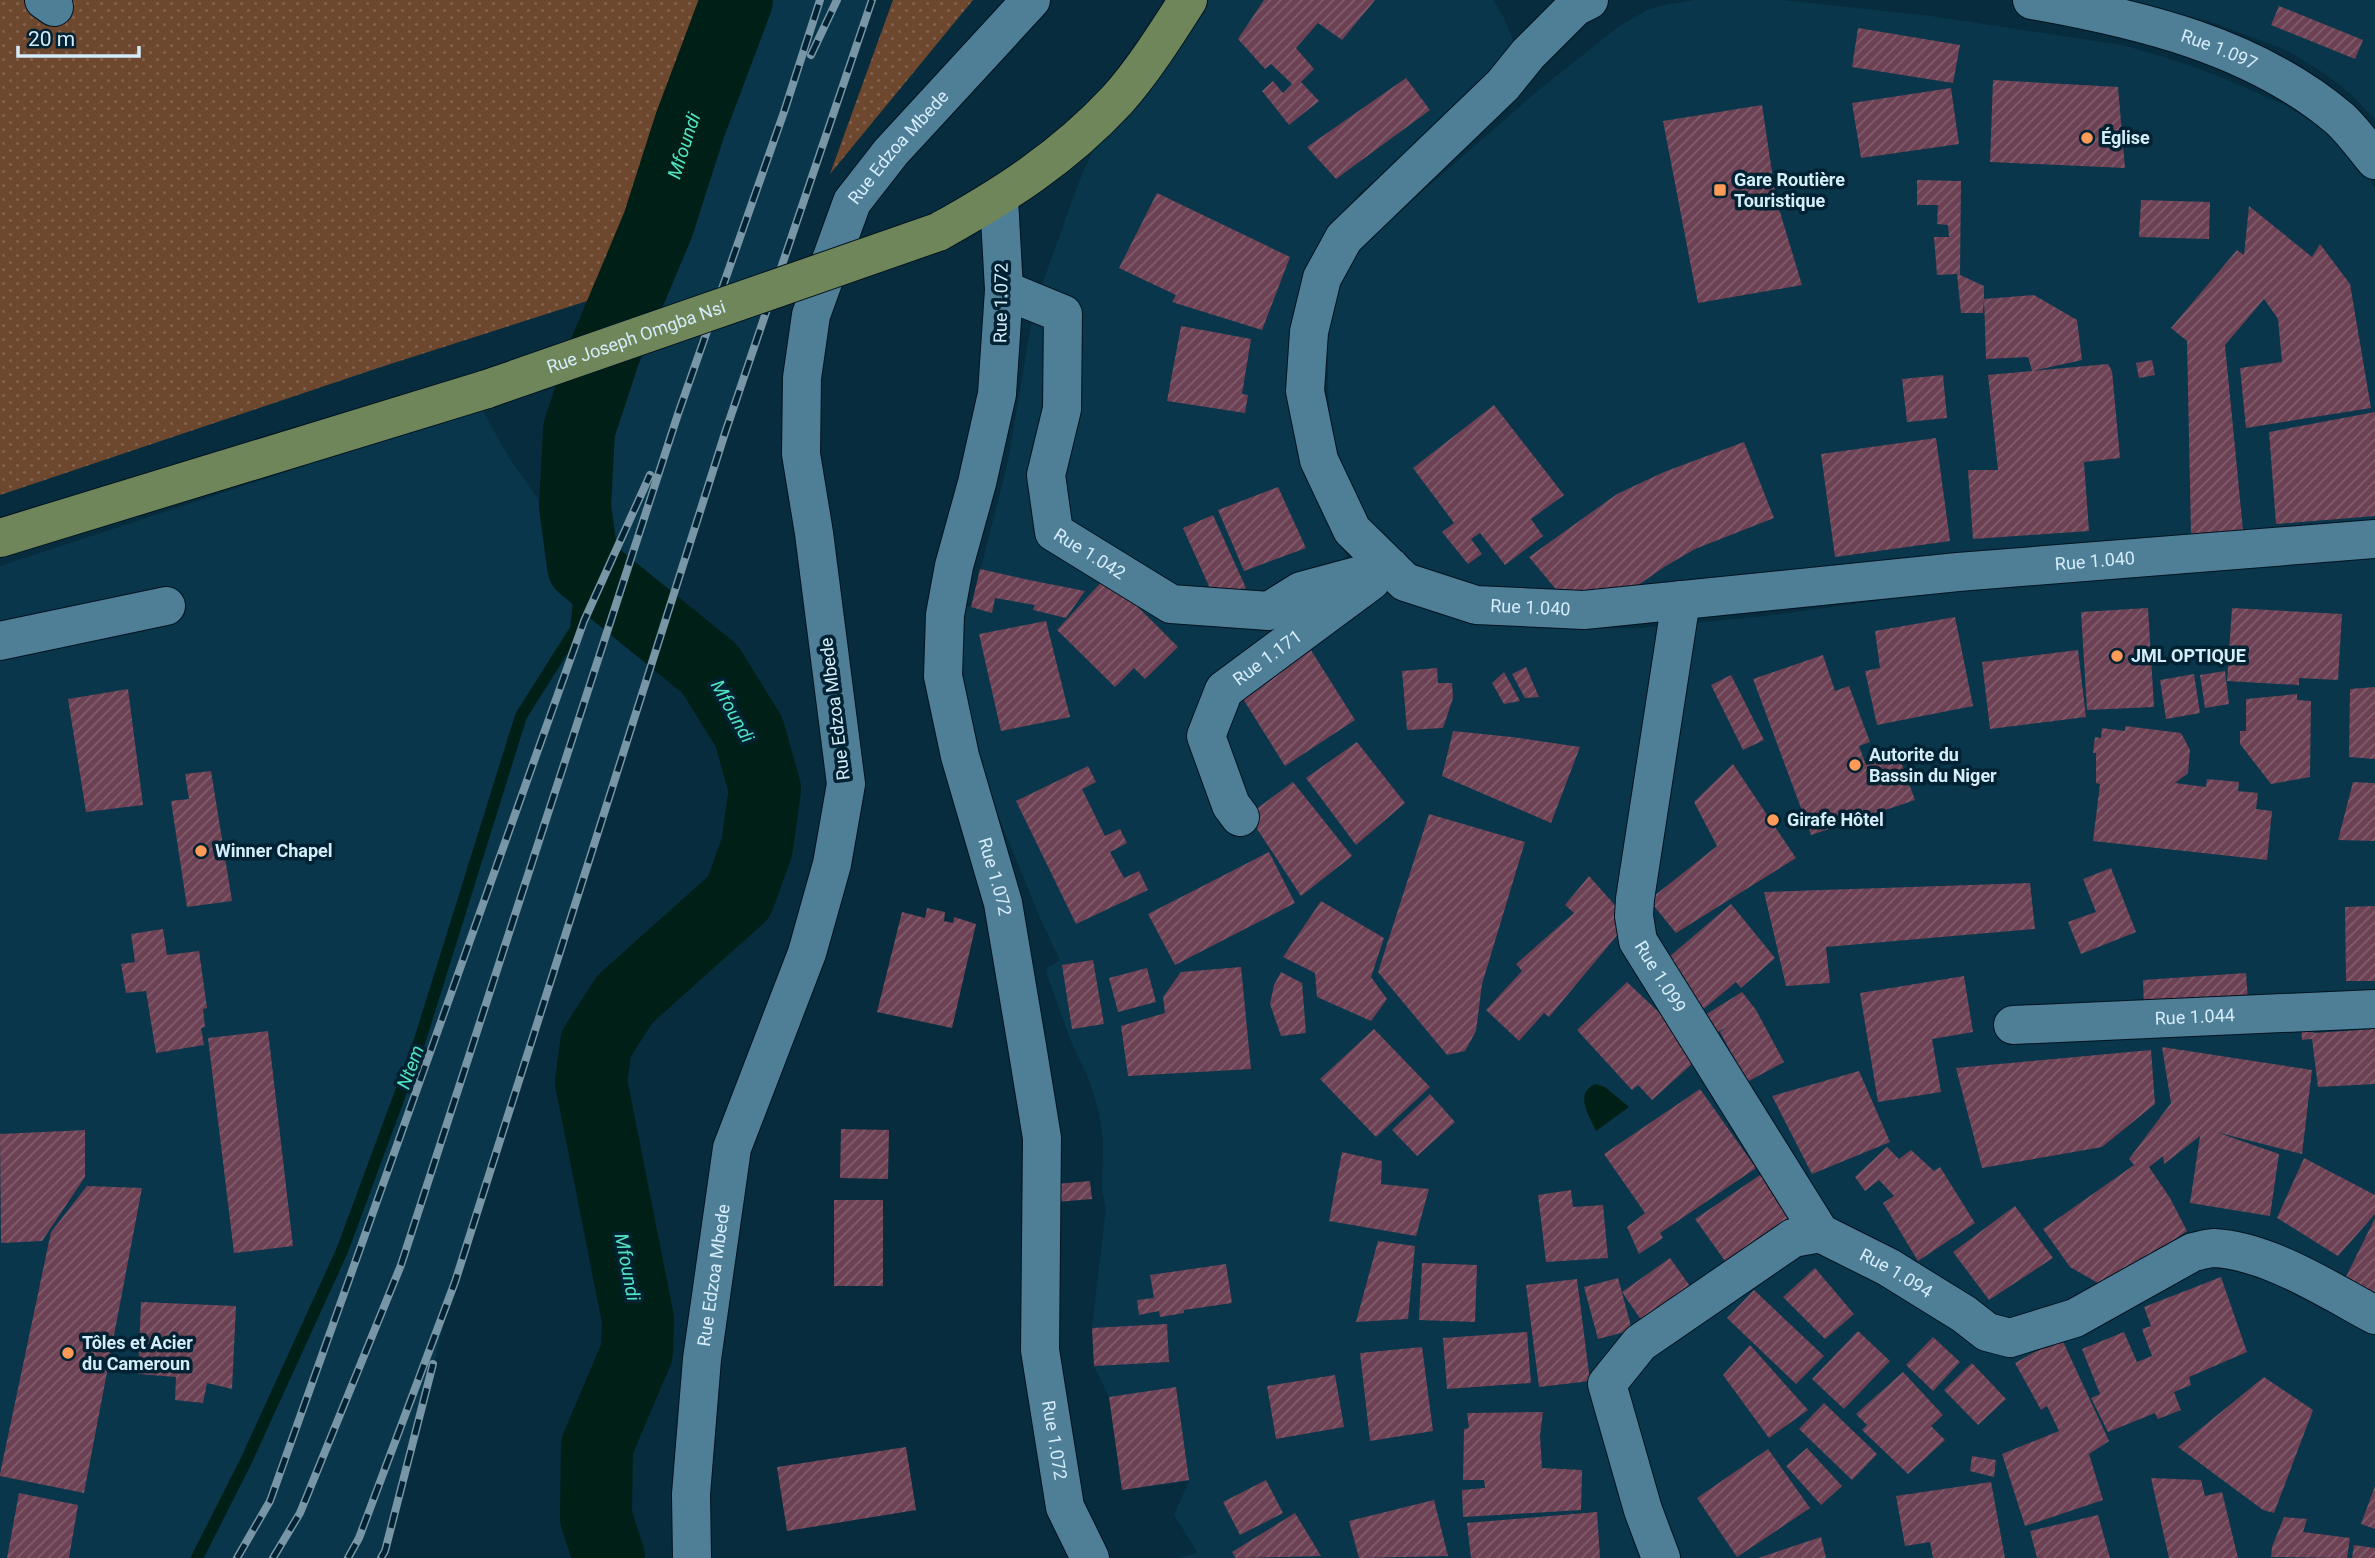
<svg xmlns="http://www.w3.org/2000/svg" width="2375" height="1558" viewBox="0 0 2375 1558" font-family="Roboto,sans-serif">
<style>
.built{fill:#09364b}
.grass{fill:url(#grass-dots)}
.water{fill:#001f17}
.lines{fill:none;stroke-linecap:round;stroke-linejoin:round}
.stream{stroke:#001f17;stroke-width:12}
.river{stroke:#001f17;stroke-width:72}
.building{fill:url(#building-hatch)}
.minor-casing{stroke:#00131f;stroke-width:40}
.major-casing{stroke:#00131f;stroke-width:40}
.minor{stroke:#4f7e97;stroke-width:38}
.major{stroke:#6f865a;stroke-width:38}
.rail-casing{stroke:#7896a5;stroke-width:8}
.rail{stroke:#023;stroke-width:5;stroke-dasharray:16;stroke-linecap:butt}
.major-bridge-casing{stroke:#00131f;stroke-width:40;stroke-linecap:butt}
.major-bridge{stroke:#6f865a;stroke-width:38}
.poi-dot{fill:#fe9b58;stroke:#023;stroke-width:2.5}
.labels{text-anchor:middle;stroke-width:7;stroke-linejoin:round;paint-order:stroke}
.street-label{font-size:18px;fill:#d5edfb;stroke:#023}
.poi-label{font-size:18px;font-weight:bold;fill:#d5edfb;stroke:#023;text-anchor:start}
.water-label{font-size:19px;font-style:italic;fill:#52e4c0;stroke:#023}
</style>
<defs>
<pattern id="grass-dots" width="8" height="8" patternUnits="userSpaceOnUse" patternTransform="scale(1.75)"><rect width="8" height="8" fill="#6d472e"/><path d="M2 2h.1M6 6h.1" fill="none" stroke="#81624d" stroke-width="1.8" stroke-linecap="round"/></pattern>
<pattern id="building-hatch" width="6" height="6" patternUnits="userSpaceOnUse" patternTransform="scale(1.75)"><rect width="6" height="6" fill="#6c4153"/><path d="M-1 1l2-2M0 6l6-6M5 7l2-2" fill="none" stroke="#805d6d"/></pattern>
</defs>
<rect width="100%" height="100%" fill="#072c3d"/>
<!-- built -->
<path class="built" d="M737,0H872L725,433L455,1282L385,1551L381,1558H0V566L310,464L483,411L508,456L583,564L575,506L579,430L605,351L658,225L690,125Z
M1209,0H1493L1503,16L1512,37L1513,47L1499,81L1362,191L1331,226L1305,282L1339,543L1356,571L1486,624L1556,629L1639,628L1766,616L1972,588L2375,554V1558H1176L1198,1553L1174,1515L1189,1481L1122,1490L1109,1397L1094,1366L1092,1328L1106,1207L1102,1191L1103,1141L1099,1112L1089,1080L1070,1039L1046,972L1047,968L1060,960L1042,923L991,798L965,691L961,643L967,607H971L1008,461L1034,307L1080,179L1096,143L1146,84Z
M1694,0H1782L1931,16L2122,45L2164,57L2219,76L2285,105L2324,129L2367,176L2375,188V525L1805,574L1582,589L1501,588L1468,584L1431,572L1414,563L1391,546L1377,532L1357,506L1334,450L1329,411L1327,350L1329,325L1342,278L1354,258L1375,233L1535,93L1618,27L1647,10L1664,5Z
M2126,0H2375V120L2353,96L2327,75L2286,50L2214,23Z"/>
<!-- grass -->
<path class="grass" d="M0,0H737L690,125L658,225L631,287L381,367L0,495Z
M893,0H973L830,174Z"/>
<!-- water -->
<path class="water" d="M1595,1084L1605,1087L1629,1107L1596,1131C1589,1115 1574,1094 1595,1084Z"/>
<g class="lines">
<!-- stream -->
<path class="stream" d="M197,1558L247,1459L342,1251L419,1043L521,716L576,629L583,566"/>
<!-- river -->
<path class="river" id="s1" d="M609,1558L596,1517L597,1446L637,1352L638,1319L591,1082L596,1044L625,999L739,897L757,847L765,789L749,732L710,669L583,566L575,506L579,430L605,351L658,225L690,125L737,0"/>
</g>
<!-- building -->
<path class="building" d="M1264,0H1375L1342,40L1318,23L1296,48L1314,69L1301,82L1319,101L1289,125L1262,91L1273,81L1283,93L1292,84L1271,64L1265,69L1238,39Z
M2279,6L2363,40L2355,59L2271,25Z
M1858,28L1960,45L1953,83L1852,67Z
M1406,78L1430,110L1336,179L1307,147Z
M1993,80L2118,87L2125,168L1990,162Z
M1951,88L1959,144L1861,158L1852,103Z
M1762,105L1776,199L1802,285L1698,303L1663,121Z
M1917,180L1961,181L1960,275L1984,286V299L2034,295L2077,320L2082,360L2032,371L2108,364L2112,371L2120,458L2084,462L2089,531L1973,539L1968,470H1998L1988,375L2032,371L2028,357L1986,359L1984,299L1983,313H1961L1957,274L1937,275L1934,237H1949L1948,225L1937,224L1938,205H1917Z
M1157,193L1290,257L1262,330L1172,302L1176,295L1119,268Z
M2141,200L2210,202L2209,239L2139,237Z
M2249,206L2312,257L2320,244L2350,284L2371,408L2246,428L2240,368L2282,362L2278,319L2264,299L2225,345L2243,530L2191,535L2187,341L2171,328L2237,250L2244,255Z
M1181,326L1251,339L1242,394L1248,395L1245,413L1167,401Z
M2152,360L2155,375L2139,378L2136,363Z
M1943,375L1947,418L1907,422L1902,379Z
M1494,405L1564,495L1531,519L1543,536L1505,565L1480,533L1471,539L1482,554L1468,564L1442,532L1454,523L1413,468Z
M2375,412V516L2276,524L2269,432Z
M1936,438L1950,541L1835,557L1821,454Z
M1744,442L1774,518L1695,549L1664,567L1584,623L1529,557L1617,494L1664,472Z
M1278,487L1306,548L1244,571L1218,510Z
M1213,515L1246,588L1216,602L1183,528Z
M980,569L1029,580L1085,591L1066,618L1033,610L1035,605L995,598L992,613L971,607Z
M1107,576L1178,647L1145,679L1134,668L1115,687L1057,630Z
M2148,608L2154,707L2087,710L2081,612Z
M2232,608L2342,614L2338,680L2299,678V685L2227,681Z
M1955,617L1973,706L1877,725L1865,671L1880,668L1875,631Z
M1046,621L1070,717L1001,731L979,634Z
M1309,647L1355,720L1285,766L1240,694Z
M2078,650L2086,717L1990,729L1982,662Z
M1823,655L1835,691L1849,686L1870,742L1859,746L1866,765L1898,754L1915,800L1811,835L1753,679Z
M1526,667L1539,697L1525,698L1512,674Z
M1437,668L1438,683H1452L1453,698L1443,728L1407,730L1402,671Z
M2225,671L2229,704L2205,708L2200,675Z
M1504,672L1520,701L1504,704L1492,683Z
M2194,674L2200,713L2166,719L2160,680Z
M1731,675L1764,740L1743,750L1711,685Z
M2375,687V759L2349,757L2350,689Z
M128,689L143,805L86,812L68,699Z
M2297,694V700L2311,701L2310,777L2271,784L2240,744V731H2246V699Z
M2125,726L2181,733L2190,750L2188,773L2175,783L2206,787L2207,779L2239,782L2238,791L2258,793L2256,809L2272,811L2267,860L2093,841L2100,784L2096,783V753H2093L2095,737L2101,738L2102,728L2125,731Z
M1453,731L1512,737L1580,747L1551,823L1442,776Z
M1357,742L1405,803L1356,845L1306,778Z
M1733,764L1796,858L1676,933L1649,900L1717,846L1694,802Z
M1088,766L1096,782L1082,789L1105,836L1120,829L1127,843L1110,852L1124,878L1139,871L1148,890L1076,924L1016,801Z
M211,771L232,901L187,907L171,801L189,799L185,774Z
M1293,782L1352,856L1301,896L1248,815Z
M2353,782L2375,783V841L2338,840Z
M1429,814L1525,842L1482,984L1476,1031L1465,1051L1447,1055L1378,972Z
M1269,852L1295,903L1175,965L1148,914Z
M2111,868L2136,932L2081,954L2068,922L2096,912L2083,879Z
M1589,876L1629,921L1549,1017L1544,1013L1519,1041L1486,1010L1522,971L1516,964L1574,913L1565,905Z
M2030,883L2035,929L1826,947L1830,983L1786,986L1764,892Z
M1321,901L1384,938L1371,977L1387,999L1371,1021L1317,997L1315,973L1283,957Z
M1731,904L1775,958L1741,988L1736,982L1695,1016L1655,969Z
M2375,906V981H2346L2345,907Z
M927,908L945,912L944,921L953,923L954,917L976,924L952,1028L877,1012L902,912L925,918Z
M163,929L167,955L199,951L207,1008L203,1009L205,1027L201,1028L204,1045L156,1053L146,991L126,993L121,964L135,962L131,934Z
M1093,960L1104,1024L1072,1029L1062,965Z
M1241,967L1251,1069L1128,1076L1121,1026L1165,1013L1163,997L1181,972Z
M1147,968L1156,1002L1118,1012L1109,978Z
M1281,972L1302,983L1306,1033L1281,1036L1270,1004L1274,985Z
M2246,973L2248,1000L2144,1008L2143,980Z
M1964,976L1973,1032L1932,1039L1941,1092L1878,1102L1860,993Z
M1627,982L1703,1054L1652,1100L1638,1085L1632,1090L1577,1030Z
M1742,992L1756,1010L1784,1062L1747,1082L1720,1032L1726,1027L1708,1038L1697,1020Z
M2315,1027L2314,1033L2375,1029V1084L2318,1087L2312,1039L2302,1040L2301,1028Z
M1374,1029L1430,1087L1376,1137L1320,1079Z
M268,1031L293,1246L234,1253L208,1038Z
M2162,1047L2312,1070L2302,1154L2216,1132L2279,1154L2270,1216L2190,1203L2200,1136L2164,1164L2163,1156L2149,1167L2170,1198L2187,1231L2105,1287L2070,1267L2043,1229L2134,1165L2129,1159L2171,1103Z
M2151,1050L2155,1104L2102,1147L1982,1168L1956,1068Z
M1859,1071L1890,1142L1812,1174L1772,1096Z
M1700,1089L1756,1168L1660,1233L1663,1238L1639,1254L1627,1227L1645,1213L1604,1154Z
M1430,1094L1455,1122L1417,1156L1392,1130Z
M841,1129L889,1130L888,1179L840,1178Z
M85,1130V1177L42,1241L1,1243L0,1134Z
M1887,1147L1899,1159L1911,1150L1934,1171L1940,1167L1975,1223L1918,1261L1883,1203L1894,1196L1879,1180L1865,1191L1855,1177Z
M1342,1152L1382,1161L1381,1184L1429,1189L1416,1236L1329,1221Z
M2304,1158L2375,1195V1214L2338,1256L2277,1218Z
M1772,1167L1804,1215L1725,1261L1695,1219Z
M1090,1181L1092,1199L1057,1202L1056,1184Z
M87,1186L142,1188L84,1493L0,1476V1474L51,1232Z
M1571,1190L1573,1207L1603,1205L1608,1258L1546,1262L1538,1195Z
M834,1200H883V1286H834Z
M2015,1206L2053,1258L1989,1300L1953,1252Z
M2375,1218V1300L2342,1285Z
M1378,1241L1415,1246L1408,1319L1356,1322Z
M1670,1258L1697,1296L1648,1330L1622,1292Z
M1422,1263L1477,1265L1475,1322L1419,1320Z
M1226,1264L1232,1303L1184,1310V1313L1160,1317L1159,1311L1139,1315L1137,1300L1154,1298L1150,1275Z
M1815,1268L1854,1314L1825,1339L1783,1297Z
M2221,1277L2247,1352L2189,1377L2191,1385L2174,1392L2181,1410L2158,1419L2155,1413L2108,1432L2091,1398L2100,1394L2082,1349L2124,1332L2137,1362L2152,1356L2142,1329L2151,1326L2144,1307Z
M1618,1278L1632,1330L1598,1339L1584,1287Z
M1577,1279L1590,1381L1539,1387L1526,1285Z
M1754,1290L1824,1356L1796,1384L1727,1318Z
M141,1302L236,1306L232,1389L207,1383L203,1403L175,1400L176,1377L138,1374Z
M1167,1324L1169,1362L1094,1366L1092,1328Z
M1858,1331L1890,1361L1844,1409L1812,1379Z
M1527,1332L1531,1383L1447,1389L1443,1338Z
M1933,1337L1960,1362L1933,1391L1906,1365Z
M2061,1337L2109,1441L2089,1454L2103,1500L2025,1526L2002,1454L2059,1431L2047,1406L2041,1410L2015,1363Z
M1750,1345L1808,1410L1769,1438L1723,1375Z
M1422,1347L1433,1431L1370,1441L1360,1353Z
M1972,1363L2006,1399L1978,1425L1944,1390Z
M1903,1372L1943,1415L1931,1426L1945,1440L1908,1474L1862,1430L1867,1425L1856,1414Z
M1335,1375L1344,1427L1276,1439L1267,1386Z
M2264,1377L2313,1410L2274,1513L2263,1510L2178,1447Z
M1176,1387L1189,1480L1122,1490L1109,1397Z
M1824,1403L1877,1454L1852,1480L1799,1429Z
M1543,1412L1540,1435L1542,1468L1582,1470L1581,1510L1463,1517L1462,1490L1485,1488L1484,1480H1463L1464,1429L1469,1428L1467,1413Z
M906,1447L916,1510L787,1531L777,1467Z
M1807,1448L1842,1486L1821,1505L1786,1466Z
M1768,1449L1810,1508L1737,1557L1697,1498Z
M1972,1456L1996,1460L1994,1477L1970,1471Z
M2151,1478L2201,1480L2205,1496L2222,1492L2238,1558H2169Z
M1266,1480L1283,1513L1240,1535L1223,1502Z
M1991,1482L2005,1558H1933L1930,1542L1905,1546L1896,1496Z
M2375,1486V1529L2361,1524Z
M19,1493L78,1505L69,1558H7Z
M1434,1500L1448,1556L1359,1558L1349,1521Z
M1597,1512L1600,1558H1471L1467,1523Z
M1295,1513L1321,1556L1236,1558L1232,1552Z
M2098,1515L2110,1558H2037L2030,1531Z
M2284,1517L2307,1519L2303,1532L2350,1538L2347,1558L2271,1557L2272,1547Z
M1821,1537L1826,1558H1758Z
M2354,1545L2375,1548V1558H2352Z"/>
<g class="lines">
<defs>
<g id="minor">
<path d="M44,0L54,7"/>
<path id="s2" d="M1589,0L1575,7L1528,54L1503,85L1344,238L1322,278L1309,332L1305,391L1319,460L1352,530L1405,582L1476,605L1584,610L1958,572L2375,539"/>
<path id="s3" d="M2032,0C2140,19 2254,46 2340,119C2353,131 2364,147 2375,160"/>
<path id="s4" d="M999,199L1004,290L997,394L977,483L954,566L945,615L943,676L960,756L1003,903L1027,1046L1042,1138L1040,1350L1065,1507L1090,1558"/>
<path id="s5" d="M1004,290L1063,314L1062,409L1046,475L1054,532L1171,604L1269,611L1301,591L1390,567"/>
<path id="s6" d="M1681,600L1635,899L1634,916L1638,941L1820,1233"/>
<path d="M0,641L166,606"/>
<path id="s7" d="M1240,817L1231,805L1206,736L1224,690L1371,581"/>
<path id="s8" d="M2013,1025L2375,1009"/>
<path id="s9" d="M692,1558L691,1494L702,1359L732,1148L807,953L832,864L846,784L814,533L801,454L802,378L811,315L852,202L891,152L1031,0"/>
<path id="s10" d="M1661,1558L1643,1510L1607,1384L1640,1343L1793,1238L1820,1233L1888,1267L1964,1314L1987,1332L2010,1338L2075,1318L2193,1252C2200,1251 2207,1248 2214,1248C2269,1251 2328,1290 2375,1315"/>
</g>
<path id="major" d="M938,232C1005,195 1064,157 1117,100C1143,71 1167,33 1188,0
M0,538L487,389"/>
</defs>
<!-- minor casing -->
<use href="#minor" class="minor-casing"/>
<!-- major casing -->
<use href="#major" class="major-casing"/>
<!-- minor -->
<use href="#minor" class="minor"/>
<!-- major -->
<use href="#major" class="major"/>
<defs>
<path id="rail" d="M811,55L837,0
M237,1558L270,1501L584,621L650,475
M273,1558L300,1513L401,1265L678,414L784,112L820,0
M348,1558L359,1538L455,1282L725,433L872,0
M381,1558L385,1551L433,1364"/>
</defs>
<!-- rail casing -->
<use href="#rail" class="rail-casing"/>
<!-- rail -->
<use href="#rail" class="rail"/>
<defs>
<g id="major-bridge">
<path id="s11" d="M487,389L938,232"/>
</g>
</defs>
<!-- major-bridge casing -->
<use href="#major-bridge" class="major-bridge-casing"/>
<!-- major-bridge -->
<use href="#major-bridge" class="major-bridge"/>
</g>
<!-- markers -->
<g class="poi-dot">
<circle cx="2087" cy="138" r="7"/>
<rect x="1713" y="183" width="14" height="14" rx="3.5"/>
<circle cx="2117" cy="656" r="7"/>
<circle cx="1855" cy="765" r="7"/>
<circle cx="1773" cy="820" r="7"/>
<circle cx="201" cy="851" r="7"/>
<circle cx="68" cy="1353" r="7"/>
</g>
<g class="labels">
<!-- street labels -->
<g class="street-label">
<text dy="6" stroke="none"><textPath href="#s3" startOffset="194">Rue 1.097</textPath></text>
<text dy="6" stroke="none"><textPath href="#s9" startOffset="1460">Rue Edzoa Mbede</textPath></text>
<text transform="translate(1001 303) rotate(-89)" y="6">Rue 1.072</text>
<text dy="6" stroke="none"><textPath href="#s11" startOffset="158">Rue Joseph Omgba Nsi</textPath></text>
<text dy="6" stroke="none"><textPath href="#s5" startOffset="326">Rue 1.042</textPath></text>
<text dy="6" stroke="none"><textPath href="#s2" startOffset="1421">Rue 1.040</textPath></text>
<text dy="6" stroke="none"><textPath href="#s2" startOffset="854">Rue 1.040</textPath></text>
<text dy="6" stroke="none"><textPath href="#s7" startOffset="192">Rue 1.171</textPath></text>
<text transform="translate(835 709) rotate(-97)" y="6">Rue Edzoa Mbede</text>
<text dy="6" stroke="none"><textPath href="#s4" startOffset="691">Rue 1.072</textPath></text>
<text dy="6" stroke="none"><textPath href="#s6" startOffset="387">Rue 1.099</textPath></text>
<text dy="6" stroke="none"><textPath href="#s8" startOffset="182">Rue 1.044</textPath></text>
<text dy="6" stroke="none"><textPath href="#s10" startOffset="534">Rue 1.094</textPath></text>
<text dy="6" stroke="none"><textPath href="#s9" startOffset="284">Rue Edzoa Mbede</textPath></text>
<text dy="6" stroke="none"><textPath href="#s4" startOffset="1260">Rue 1.072</textPath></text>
</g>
<!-- poi labels -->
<g class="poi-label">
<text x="2101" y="144">Église</text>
<text x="1734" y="186">Gare Routière<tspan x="1734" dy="21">Touristique</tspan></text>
<text x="2131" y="662">JML OPTIQUE</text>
<text x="1869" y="761">Autorite du<tspan x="1869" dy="21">Bassin du Niger</tspan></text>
<text x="1787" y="826">Girafe Hôtel</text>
<text x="215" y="857">Winner Chapel</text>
<text x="82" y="1349">Tôles et Acier<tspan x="82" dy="21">du Cameroun</tspan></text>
</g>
<!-- water labels -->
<g class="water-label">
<text dy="7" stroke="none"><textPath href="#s1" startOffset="1584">Mfoundi</textPath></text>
<text transform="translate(733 711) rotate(61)" y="7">Mfoundi</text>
<text transform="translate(410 1067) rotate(-70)" y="7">Ntem</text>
<text transform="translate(628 1267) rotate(79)" y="7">Mfoundi</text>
</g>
</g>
<!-- scale -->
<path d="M18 46v10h121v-10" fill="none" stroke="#d5edfb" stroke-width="3.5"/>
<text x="28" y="46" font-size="21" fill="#d5edfb" stroke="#002233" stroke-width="5" paint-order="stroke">20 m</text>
</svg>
